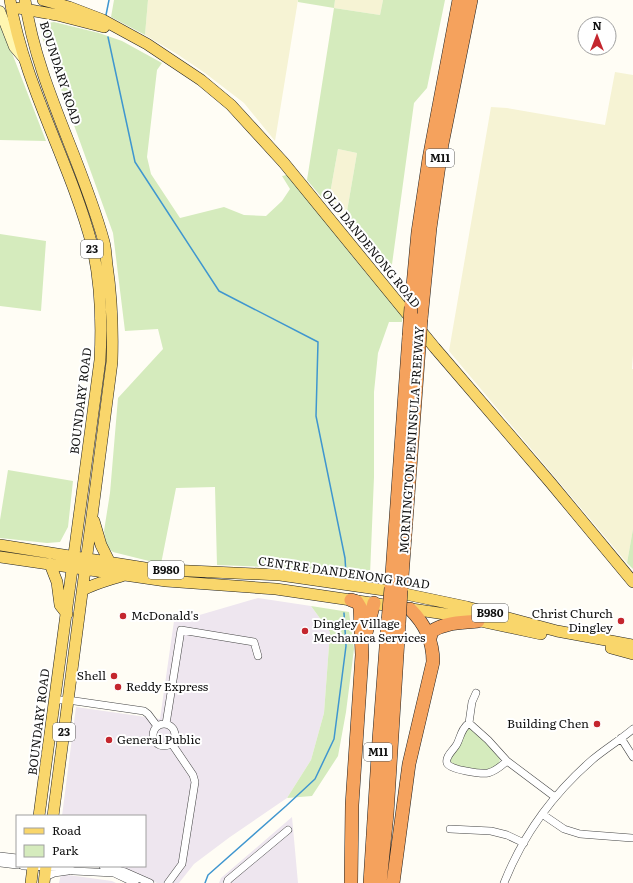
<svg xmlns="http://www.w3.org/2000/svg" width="633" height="883" viewBox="0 0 633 883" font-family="Literata,serif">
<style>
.industrial{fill:#eee6ef}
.farmland{fill:#f6f3d4}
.green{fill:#d5ebbd}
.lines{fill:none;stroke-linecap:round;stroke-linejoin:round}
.stream{stroke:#3f96cf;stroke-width:1.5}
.street-casing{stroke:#444;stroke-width:8}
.secondary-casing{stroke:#333;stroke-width:11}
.primary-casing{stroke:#222;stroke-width:12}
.highway-casing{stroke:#222;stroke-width:14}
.street{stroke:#fff;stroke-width:7}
.secondary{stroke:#fff6b0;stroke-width:10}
.primary{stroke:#f9d66b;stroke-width:11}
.highway{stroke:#f5a25d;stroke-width:13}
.highway-bridge-casing{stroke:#222;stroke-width:14;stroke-linecap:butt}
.highway-bridge{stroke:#f5a25d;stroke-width:13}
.poi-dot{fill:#c4262e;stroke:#fff;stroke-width:1.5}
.labels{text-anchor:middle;stroke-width:4;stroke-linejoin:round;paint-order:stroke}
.shield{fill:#fff;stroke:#585858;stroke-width:1}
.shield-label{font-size:11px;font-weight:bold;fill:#111}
.street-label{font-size:12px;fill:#111;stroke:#fff}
.poi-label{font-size:12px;fill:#111;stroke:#fff;text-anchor:start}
</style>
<rect width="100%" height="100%" fill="#fffdf5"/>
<!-- industrial -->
<path class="industrial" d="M258,598L311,606L330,632L324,713L311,760L287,798L230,837L194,864L179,883H157L118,866H145V816H62L76,707L160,719L174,621H179Z
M292,817L298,883H219L221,878Z
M61,874L112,881L116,883H59Z"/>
<!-- farmland -->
<path class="farmland" d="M148,0H298L275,141L244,103L205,73L177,54L145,35Z
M335,0H383L380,15L334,8Z
M615,72L633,75V355L632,369H633V529L627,563L449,351L491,107L507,108L605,125Z
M338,149L357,153L345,223L328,205Z"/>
<!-- green -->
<path class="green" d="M114,0H148L145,35L111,17Z
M298,0H335L334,8L380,15L383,0H445L427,88L414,103L390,279L345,223L357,153L338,149L328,205L307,180L334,8L298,2Z
M0,22L46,141L0,140Z
M54,22L99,33L122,41L162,63L157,70L147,157L151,174L180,218L224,207L244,215L266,216L282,201L290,189L282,176L287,175L371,279L403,313L402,322H389L378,353L374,392V477L370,575L339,570L217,565L215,487L176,488L161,564L113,552L107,547L104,531L110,493L118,398L163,349L158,329L125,331L113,233L41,34L42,27L48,23Z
M0,234L46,241L41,311L0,306Z
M8,470L73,481L68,527L60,542L47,543L0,538V520Z
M633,529V569L627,563Z
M311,606L349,612L354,649L346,712L338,756L312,796L287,798L311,760L324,713L330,632Z
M468,728L473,729L500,758L499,766L482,772L450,764L451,756Z"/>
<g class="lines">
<!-- stream -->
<path class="stream" d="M106,15L109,0
M108,37L135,162L219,291L318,342L316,416L345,558L346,574
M205,883L208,875L286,806L315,779L334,739L346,646L344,613"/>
<defs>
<path id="street" d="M55,700H68L144,711L148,714L157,726
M469,723L472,702L476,693
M153 735a11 11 0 1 1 22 0a11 11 0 1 1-22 0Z
M166,724L181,630L254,642L258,656
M621,738L633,757
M507,761C501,766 496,771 488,773C482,774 449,770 447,763C445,756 454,750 457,744C461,736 461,729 469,723L488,740L507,761L555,797
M542,814L564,829L580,834L632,838
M450,829L491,831L507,835L524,843
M0,856L17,858
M0,863L17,865
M23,866L57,867L74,871L114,873L135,883
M103,866L125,872L150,883
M45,877L54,873L68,871
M168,883L182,864L195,782L193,775L172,744
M227,883L228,880L288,830
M504,883C523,835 553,794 592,760C605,749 620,740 633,729"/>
<path id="secondary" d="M0,11L14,47L25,60"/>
<path id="primary" d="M10,0C24,85 70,162 92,245C101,283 102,321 100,360L39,816
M25,0C37,84 82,160 104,242C106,249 106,258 107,265C112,298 113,329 112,362L53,816
M43,0L69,7L103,20L147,44L201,80L231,105L284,163L435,348L550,482L633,582
M19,8L57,15L104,27
M94,521L101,545L110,563
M0,545L145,568L168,570L280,575L391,591L467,607L557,631L633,645
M0,557L166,581L276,589L351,600L452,615L541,634
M50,564L57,582L60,605L67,614
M83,590C96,583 110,580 124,575
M611,648L633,654
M31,883L33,866
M44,883L46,866"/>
<path id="highway" d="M411,307L418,232L429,159L459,0
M421,319L430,228L442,144L471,0
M391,588L409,336
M401,590L419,347
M366,633L374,603
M430,638L432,631C446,622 463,623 478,621
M351,883L352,805L362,655L360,607L357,602L351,600
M370,883L379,740L388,621
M380,883L387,814L399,623
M393,883L409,764L433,662C433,640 425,624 410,609"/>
</defs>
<!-- street casing -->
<use href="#street" class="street-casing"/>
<!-- secondary casing -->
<use href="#secondary" class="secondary-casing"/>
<!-- primary casing -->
<use href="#primary" class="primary-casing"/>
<!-- highway casing -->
<use href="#highway" class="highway-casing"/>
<!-- street -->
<use href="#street" class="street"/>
<!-- secondary -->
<use href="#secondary" class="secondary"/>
<!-- primary -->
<use href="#primary" class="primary"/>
<!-- highway -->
<use href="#highway" class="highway"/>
<defs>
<path id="highway-bridge" d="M409,336L411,307
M419,347L421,319
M388,621L391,588
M399,623L401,590"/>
</defs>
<!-- highway-bridge casing -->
<use href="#highway-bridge" class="highway-bridge-casing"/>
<!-- highway-bridge -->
<use href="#highway-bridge" class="highway-bridge"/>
</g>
<!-- markers -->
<g class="poi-dot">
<circle cx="123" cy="616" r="4"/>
<circle cx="621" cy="621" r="4"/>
<circle cx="305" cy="631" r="4"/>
<circle cx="114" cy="676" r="4"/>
<circle cx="118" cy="687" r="4"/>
<circle cx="597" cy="724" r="4"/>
<circle cx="109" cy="740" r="4"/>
</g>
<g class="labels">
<!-- shield labels -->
<g class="shield">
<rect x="426" y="149" width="28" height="18" rx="3"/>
<rect x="81" y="240" width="22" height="18" rx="3"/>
<rect x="148" y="561" width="36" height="18" rx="3"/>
<rect x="472" y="604" width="36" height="18" rx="3"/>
<rect x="53" y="723" width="22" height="18" rx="3"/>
<rect x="364" y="743" width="28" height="18" rx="3"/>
</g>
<g class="shield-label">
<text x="440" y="162">M11</text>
<text x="92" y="253">23</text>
<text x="166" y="574">B980</text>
<text x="490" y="617">B980</text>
<text x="64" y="736">23</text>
<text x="378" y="756">M11</text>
</g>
<!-- street labels -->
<g class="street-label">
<text transform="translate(60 73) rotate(72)" y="4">BOUNDARY ROAD</text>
<text transform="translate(371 249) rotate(51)" y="4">OLD DANDENONG ROAD</text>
<text transform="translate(81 401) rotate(-83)" y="4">BOUNDARY ROAD</text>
<text transform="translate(412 440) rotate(-86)" y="4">MORNINGTON PENINSULA FREEWAY</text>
<text transform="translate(344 573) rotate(8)" y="4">CENTRE DANDENONG ROAD</text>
<text transform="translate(39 722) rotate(-83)" y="4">BOUNDARY ROAD</text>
</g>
<!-- poi labels -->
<g class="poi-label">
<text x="613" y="618" text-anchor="end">Christ Church<tspan x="613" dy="14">Dingley</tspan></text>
<text x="131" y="620">McDonald's</text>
<text x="313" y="628">Dingley Village<tspan x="313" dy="14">Mechanica Services</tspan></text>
<text x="106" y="680" text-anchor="end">Shell</text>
<text x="126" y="691">Reddy Express</text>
<text x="589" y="728" text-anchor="end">Building Chen</text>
<text x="117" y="744">General Public</text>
</g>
</g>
<!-- legend -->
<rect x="16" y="815" width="130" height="52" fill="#ffffff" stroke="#a0a0a0"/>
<rect x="24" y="828" width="20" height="6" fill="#f9d66b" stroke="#a0a0a0"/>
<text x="52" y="835" font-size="12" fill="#111111">Road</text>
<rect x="24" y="845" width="20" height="12" fill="#d5ebbd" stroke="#a0a0a0"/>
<text x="52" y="855" font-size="12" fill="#111111">Park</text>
<!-- north arrow -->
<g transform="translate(597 36)"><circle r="19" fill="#ffffff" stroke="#a0a0a0"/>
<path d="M0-3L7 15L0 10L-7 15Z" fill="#c4262e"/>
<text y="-6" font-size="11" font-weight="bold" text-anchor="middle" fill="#111111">N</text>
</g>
</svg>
